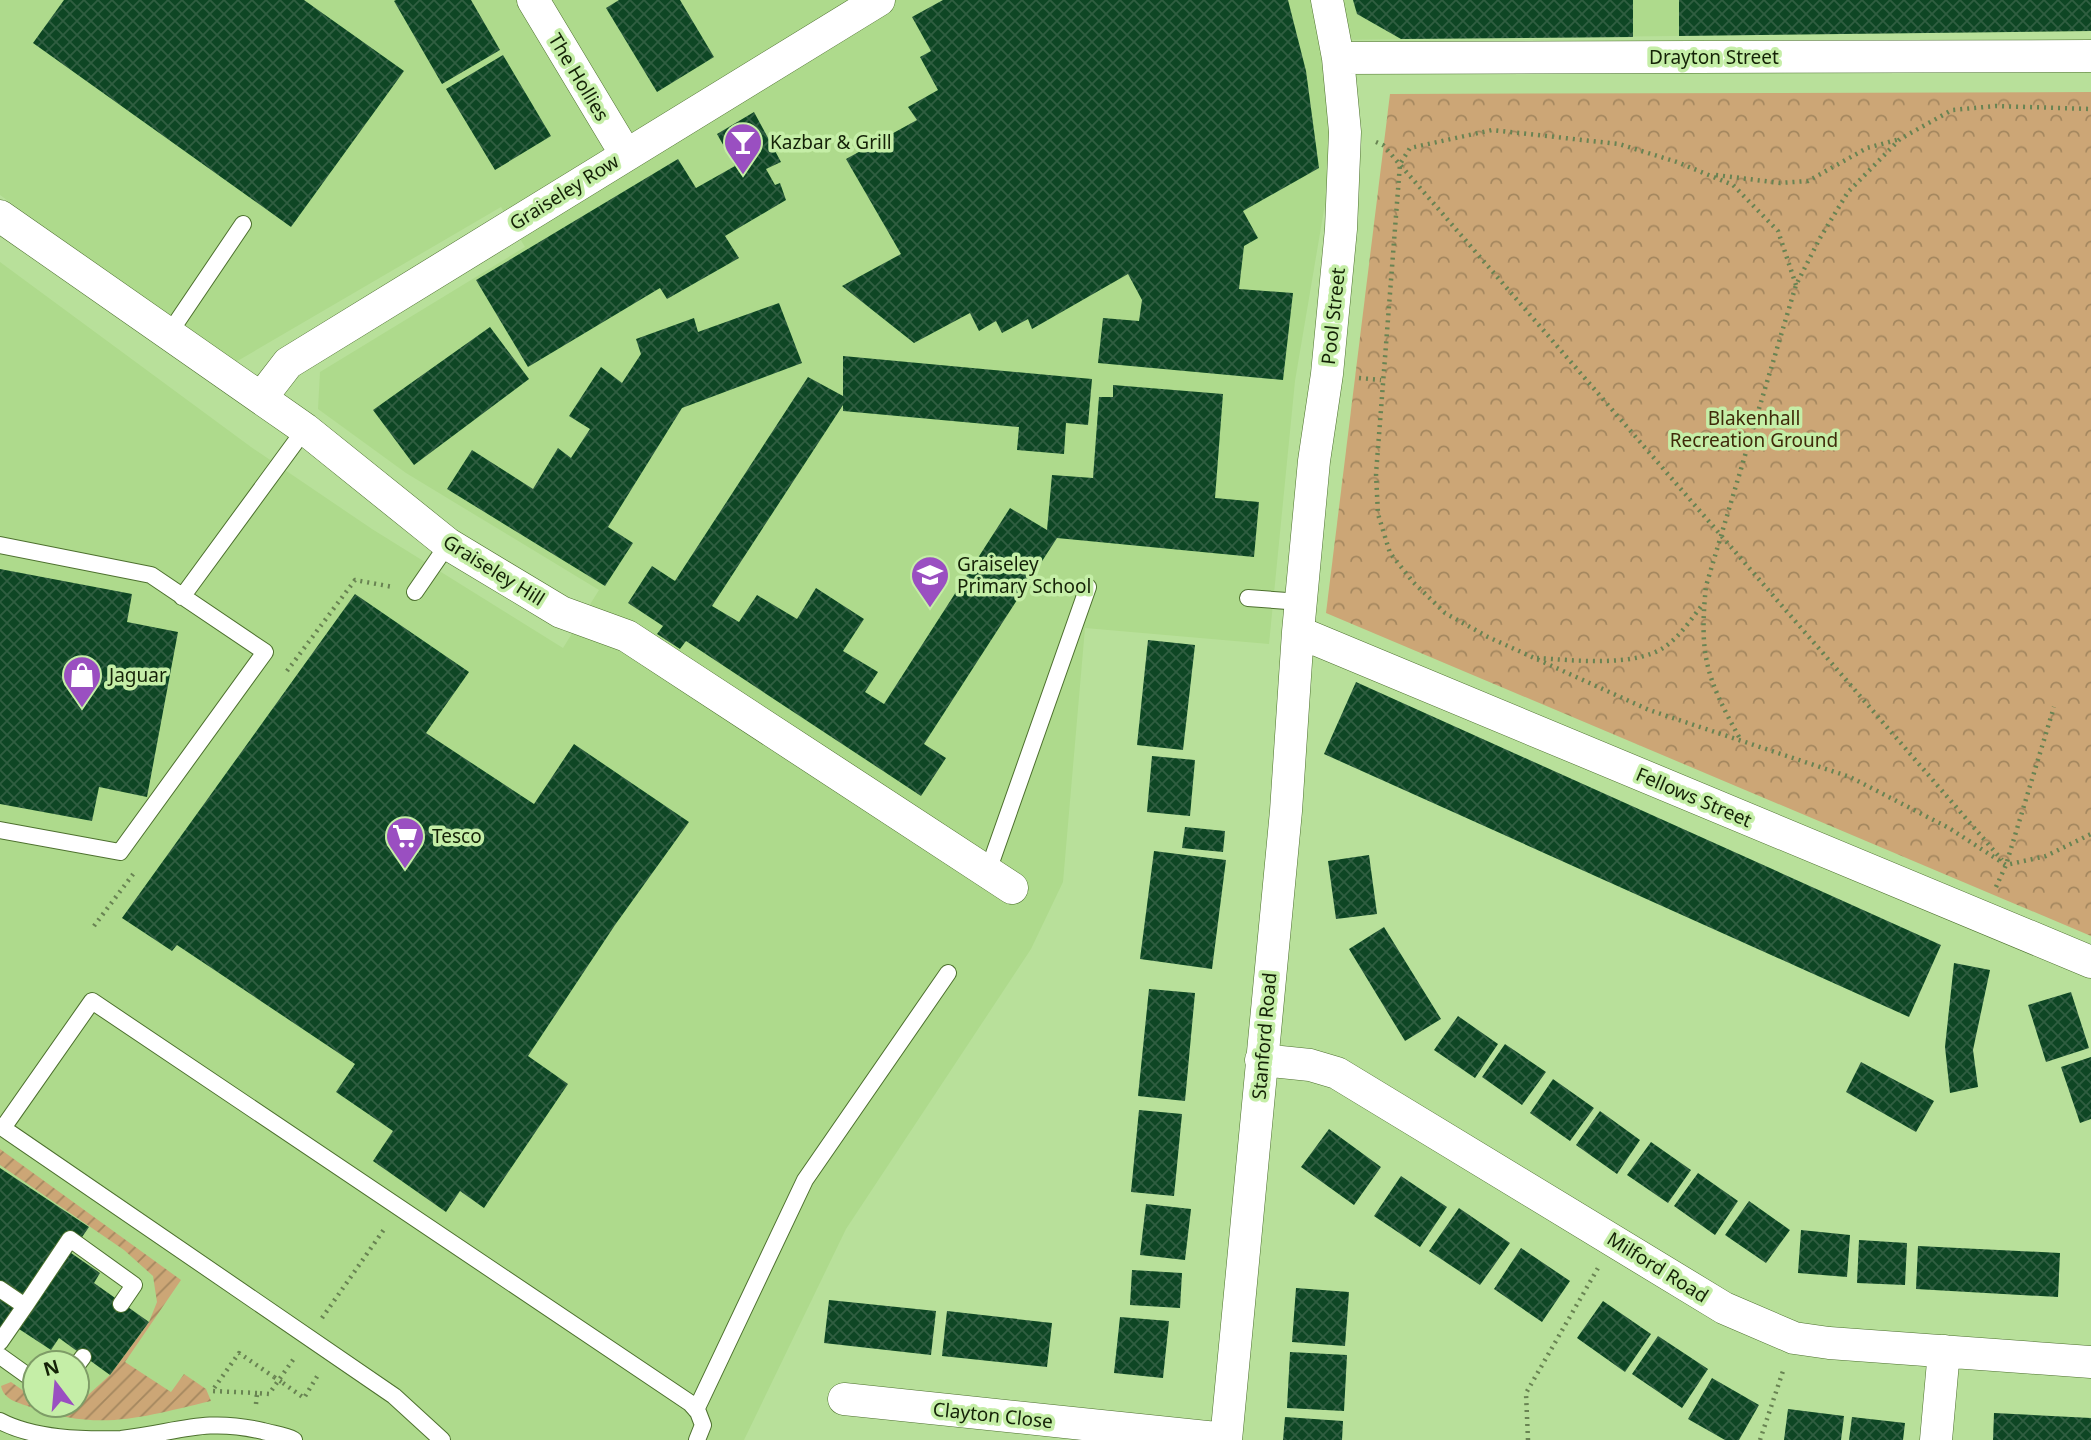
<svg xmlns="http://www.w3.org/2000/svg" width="2091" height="1440" viewBox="0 0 2091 1440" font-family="'Noto Sans',sans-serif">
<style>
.built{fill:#aeda8c;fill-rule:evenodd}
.park{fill:url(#park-crowns)}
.garden{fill:url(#garden-furrows)}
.building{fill:url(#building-cross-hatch)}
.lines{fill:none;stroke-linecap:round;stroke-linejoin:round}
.lane-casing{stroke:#4d702e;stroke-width:18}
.street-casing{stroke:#4d702e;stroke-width:33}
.path{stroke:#688352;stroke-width:4.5;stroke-dasharray:2 5;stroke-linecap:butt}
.lane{stroke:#fff;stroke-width:16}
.street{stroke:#fff;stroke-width:32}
.path-bridge{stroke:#688352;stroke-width:4.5;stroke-dasharray:2 5;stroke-linecap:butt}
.labels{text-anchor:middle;stroke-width:7;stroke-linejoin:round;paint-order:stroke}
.street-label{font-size:19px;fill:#142207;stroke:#c5eea7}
.poi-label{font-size:19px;fill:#142207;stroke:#c5eea7;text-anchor:start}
.park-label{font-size:19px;fill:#3f2a0a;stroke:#c5eea7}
</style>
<defs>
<pattern id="park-crowns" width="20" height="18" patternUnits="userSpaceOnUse" patternTransform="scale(1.75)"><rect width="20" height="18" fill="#cca676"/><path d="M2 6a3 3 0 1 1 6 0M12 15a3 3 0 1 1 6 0" fill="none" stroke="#a4875f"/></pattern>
<pattern id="garden-furrows" width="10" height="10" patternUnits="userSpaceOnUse" patternTransform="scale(1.75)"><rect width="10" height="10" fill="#cca676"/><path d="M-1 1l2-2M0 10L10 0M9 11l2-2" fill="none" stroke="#a4875f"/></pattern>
<pattern id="building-cross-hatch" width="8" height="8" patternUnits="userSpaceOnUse" patternTransform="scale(1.75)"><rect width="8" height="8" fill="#0e4624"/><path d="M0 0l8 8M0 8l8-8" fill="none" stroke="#305e41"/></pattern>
</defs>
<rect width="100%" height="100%" fill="#b8e09a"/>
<!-- built -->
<path class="built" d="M0,0H2091V31L1330,40L1336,107L1328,186L1295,381L1269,644L1085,628L1063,882L1031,949L846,1229L744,1440H0V262L251,447L372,529L563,648L599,590L406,473L318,409L320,372L525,247L501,207L234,363L0,195ZM35,1363H77V1405H35Z"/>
<!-- park -->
<path class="park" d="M2091,92V936L1326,613L1390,94Z"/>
<!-- garden -->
<path class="garden" d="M0,1149L181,1280L125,1362L171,1392L184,1374L206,1389L211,1401C142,1417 100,1432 30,1407C17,1402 4,1400 1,1386L11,1382L35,1399V1405H77L110,1375L149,1322L157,1302L153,1276L124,1250L0,1165Z"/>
<!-- building -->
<path class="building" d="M64,0H304L404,71L291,227L33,43Z
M396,0H471L500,50L442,84L394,1Z
M619,0H680L714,57L657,92L606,8Z
M943,0H1288L1306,71L1319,168L1243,211L1258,238L1244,246L1239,289L1293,293L1283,380L1098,363L1103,318L1139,321L1142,300L1128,274L1032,329L1028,319L1002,333L996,321L979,331L970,313L914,343L842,286L901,254L846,159L917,120L908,107L938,90L920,57L931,51L912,17Z
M1353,0H1633V37L1401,39L1357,14Z
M1679,0H2091V31L1679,36Z
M503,55L551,136L495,170L446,89Z
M754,112L781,162L766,169L775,185L780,183L786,200L725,236L739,258L667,299L660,288L528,367L476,280L678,159L696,188L735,166L717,134Z
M779,303L802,363L682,408L608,527L633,543L605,586L447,489L472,450L533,489L558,448L571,458L590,429L569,416L601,367L622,383L641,354L636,339L694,318L698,332Z
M490,327L529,379L414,465L373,410Z
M843,356L1092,379L1088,425L1066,423L1064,454L1017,450L1019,427L843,411V405L712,606L739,622L757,595L797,619L816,588L864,619L843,651L878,672L865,692L884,704L1010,508L1047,530L1052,475L1093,478L1099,397H1113V385L1223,394L1215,498L1259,502L1254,557L1057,538L924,744L946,758L921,796L686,641L680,649L657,634L663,626L628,603L652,566L675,581L808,377L843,396Z
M0,569L132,594L127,622L178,632L147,797L99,787L92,821L0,804Z
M355,594L469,672L426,733L534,804L574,744L689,822L615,925L528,1056L568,1084L484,1208L460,1191L446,1212L373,1161L393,1131L336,1092L355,1064L177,945L172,951L122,918Z
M1148,640L1195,645L1183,750L1137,745Z
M1356,682L1941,945L1909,1017L1324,754Z
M1152,756L1195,760L1190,816L1147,812Z
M1185,827L1225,831L1223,852L1182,848Z
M1154,851L1226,860L1212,969L1140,959Z
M1369,855L1377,914L1336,919L1328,861Z
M1384,927L1441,1019L1405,1041L1349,949Z
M1954,963L1990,970L1973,1050L1978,1087L1950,1093L1945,1047Z
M1149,989L1195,993L1185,1101L1138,1096Z
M2071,992L2089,1048L2046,1062L2028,1005Z
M1458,1016L1498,1044L1475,1078L1434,1050Z
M1505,1044L1546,1072L1522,1105L1482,1077Z
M2091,1057V1119L2080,1123L2061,1067Z
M1861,1062L1934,1101L1916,1132L1846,1092Z
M1553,1079L1594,1108L1570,1141L1530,1113Z
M1139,1110L1182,1114L1174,1196L1131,1192Z
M1600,1111L1640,1140L1617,1174L1576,1145Z
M1329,1129L1381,1167L1354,1205L1301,1167Z
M1651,1142L1691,1170L1668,1203L1627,1175Z
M0,1168L89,1227L71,1253L100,1273L94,1283L149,1322L110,1375L59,1338L51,1350L19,1329L3,1351L0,1349Z
M1698,1173L1738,1201L1715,1235L1674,1206Z
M1401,1176L1447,1207L1420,1247L1374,1216Z
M1749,1201L1790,1230L1766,1263L1725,1235Z
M1146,1204L1191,1209L1185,1260L1140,1255Z
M1459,1208L1510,1243L1480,1285L1429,1251Z
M1801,1230L1850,1235L1847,1277L1798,1273Z
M1859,1240L1907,1243L1905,1285L1857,1283Z
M1918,1246L2060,1253L2058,1297L1916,1289Z
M1521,1248L1570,1281L1542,1322L1494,1289Z
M1132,1270L1182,1273L1180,1308L1130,1305Z
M1296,1288L1349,1292L1345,1346L1292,1342Z
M829,1300L936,1311L931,1355L824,1343Z
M1603,1301L1651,1334L1625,1372L1577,1338Z
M947,1311L1052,1323L1047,1367L942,1356Z
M1120,1317L1169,1321L1163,1378L1114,1373Z
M1658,1336L1708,1369L1682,1408L1632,1374Z
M1290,1352L1347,1355L1344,1411L1287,1408Z
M1712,1378L1759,1405L1739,1440H1725L1688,1419Z
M1788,1409L1844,1416L1841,1440H1784Z
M1994,1413L2091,1418V1440H1993Z
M1285,1417L1343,1421L1342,1440H1283Z
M1852,1417L1905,1423L1903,1440H1849Z"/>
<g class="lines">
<defs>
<path id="lane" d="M168,335L243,224
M0,545L151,575L265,652L120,852L0,830
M415,592L448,544
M182,597L305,429
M1248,598L1301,602
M988,871L1088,587
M0,1126L394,1396L442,1440
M3,1128L92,1001L690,1403L698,1412L703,1425L697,1440
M0,1289L25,1306L0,1342
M25,1306L70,1239L134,1285L121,1304
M0,1356L35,1381
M77,1365L83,1357
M696,1410L805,1180L948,973
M0,1421C34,1439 83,1440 121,1439C177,1433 203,1417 263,1431C273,1434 285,1435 294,1440"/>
<path id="street" d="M533,0L625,153
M1338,58L2091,56
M0,216L305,429L448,544L561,612L627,636L1012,888
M261,398L288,363L879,0
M1298,632L2091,962
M1261,1060L1310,1065L1337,1073L1724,1308L1794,1338L1829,1343L2091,1362
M844,1399L1226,1439
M1226,1440L1286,811L1298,632L1314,461L1327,374L1341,229L1345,132L1338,58L1327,0
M1936,1440L1944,1351"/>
</defs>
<!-- lane casing -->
<use href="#lane" class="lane-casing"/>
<!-- street casing -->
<use href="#street" class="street-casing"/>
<!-- path -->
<path class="path" d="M1376,142L1383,145L2002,860
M1716,175L1780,183L1808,181L1867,148L1900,139
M1796,285L1778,231L1733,185L1677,162L1619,144L1492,130L1410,148L1400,164L1376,474L1378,514L1390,553L1413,582L1445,613L1488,637L1649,710L1850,777L1949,828L2006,865L2046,856L2091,834
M1359,378L1381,380
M1537,658C1573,660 1636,668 1666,646C1681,635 1692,618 1703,604
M287,671L355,580L393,587
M1739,737C1706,677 1699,655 1706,586L1796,285L1820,238L1848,192L1900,139L1952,110L1996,106L2091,109
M1996,887L2006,865L2054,707
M94,926L134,873
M322,1318L385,1228
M283,1383L304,1398L318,1375
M257,1393L212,1391L239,1353L274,1377
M256,1404L257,1393L269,1394L295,1357
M1528,1440L1526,1393L1598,1268
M1760,1440L1784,1368"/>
<!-- lane -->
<use href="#lane" class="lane"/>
<!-- street -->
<use href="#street" class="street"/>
<!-- path-bridge -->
<path class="path-bridge" d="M274,1377L283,1383"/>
</g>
<!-- icons -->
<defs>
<symbol id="bar-pin" viewBox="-11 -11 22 30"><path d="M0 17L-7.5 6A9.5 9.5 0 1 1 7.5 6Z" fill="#9a4fc1" stroke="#c5eea7"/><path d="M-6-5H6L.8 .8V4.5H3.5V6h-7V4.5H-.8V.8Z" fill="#fff"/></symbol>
<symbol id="school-pin" viewBox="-11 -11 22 30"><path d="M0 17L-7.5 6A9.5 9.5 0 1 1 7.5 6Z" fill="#9a4fc1" stroke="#c5eea7"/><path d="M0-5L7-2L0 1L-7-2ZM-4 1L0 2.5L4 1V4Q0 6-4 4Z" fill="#fff"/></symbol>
<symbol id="shop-pin" viewBox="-11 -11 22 30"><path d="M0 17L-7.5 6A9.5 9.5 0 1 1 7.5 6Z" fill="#9a4fc1" stroke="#c5eea7"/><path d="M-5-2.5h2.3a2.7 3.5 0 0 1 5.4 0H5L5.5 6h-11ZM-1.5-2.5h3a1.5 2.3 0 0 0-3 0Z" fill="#fff"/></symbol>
<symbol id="supermarket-pin" viewBox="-11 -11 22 30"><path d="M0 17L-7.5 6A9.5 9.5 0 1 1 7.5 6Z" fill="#9a4fc1" stroke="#c5eea7"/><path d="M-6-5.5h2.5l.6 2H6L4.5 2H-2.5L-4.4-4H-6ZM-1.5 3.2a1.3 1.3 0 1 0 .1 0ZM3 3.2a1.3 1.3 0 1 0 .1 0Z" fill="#fff"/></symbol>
</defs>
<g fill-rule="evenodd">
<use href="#bar-pin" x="721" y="120" width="44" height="60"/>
<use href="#school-pin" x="908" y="553" width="44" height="60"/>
<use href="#shop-pin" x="60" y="653" width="44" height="60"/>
<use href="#supermarket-pin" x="383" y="814" width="44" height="60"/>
</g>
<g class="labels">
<!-- street labels -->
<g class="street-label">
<text x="1714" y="64">Drayton Street</text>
<text transform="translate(579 77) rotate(59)" y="7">The Hollies</text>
<text transform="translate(564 192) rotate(-32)" y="7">Graiseley Row</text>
<text transform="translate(1333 316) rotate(-84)" y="7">Pool Street</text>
<text transform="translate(494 570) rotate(32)" y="7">Graiseley Hill</text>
<text transform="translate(1694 797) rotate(23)" y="7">Fellows Street</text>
<text transform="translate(1264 1036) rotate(-85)" y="7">Stanford Road</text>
<text transform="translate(1658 1267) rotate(32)" y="7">Milford Road</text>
<text transform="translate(993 1415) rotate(6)" y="7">Clayton Close</text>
</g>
<!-- poi labels -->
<g class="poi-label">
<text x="770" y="149">Kazbar &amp; Grill</text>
<text x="957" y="571">Graiseley<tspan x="957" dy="22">Primary School</tspan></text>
<text x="109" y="682">Jaguar</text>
<text x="432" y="843">Tesco</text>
</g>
<!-- park labels -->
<g class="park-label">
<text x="1754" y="425">Blakenhall<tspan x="1754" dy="22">Recreation Ground</tspan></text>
</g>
</g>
<!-- north arrow -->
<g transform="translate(56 1384) rotate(344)"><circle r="33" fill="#c5eea7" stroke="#7e9c67" stroke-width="2"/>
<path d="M0-5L12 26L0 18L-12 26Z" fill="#9a4fc1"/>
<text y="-10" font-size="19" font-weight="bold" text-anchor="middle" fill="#142207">N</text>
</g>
</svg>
